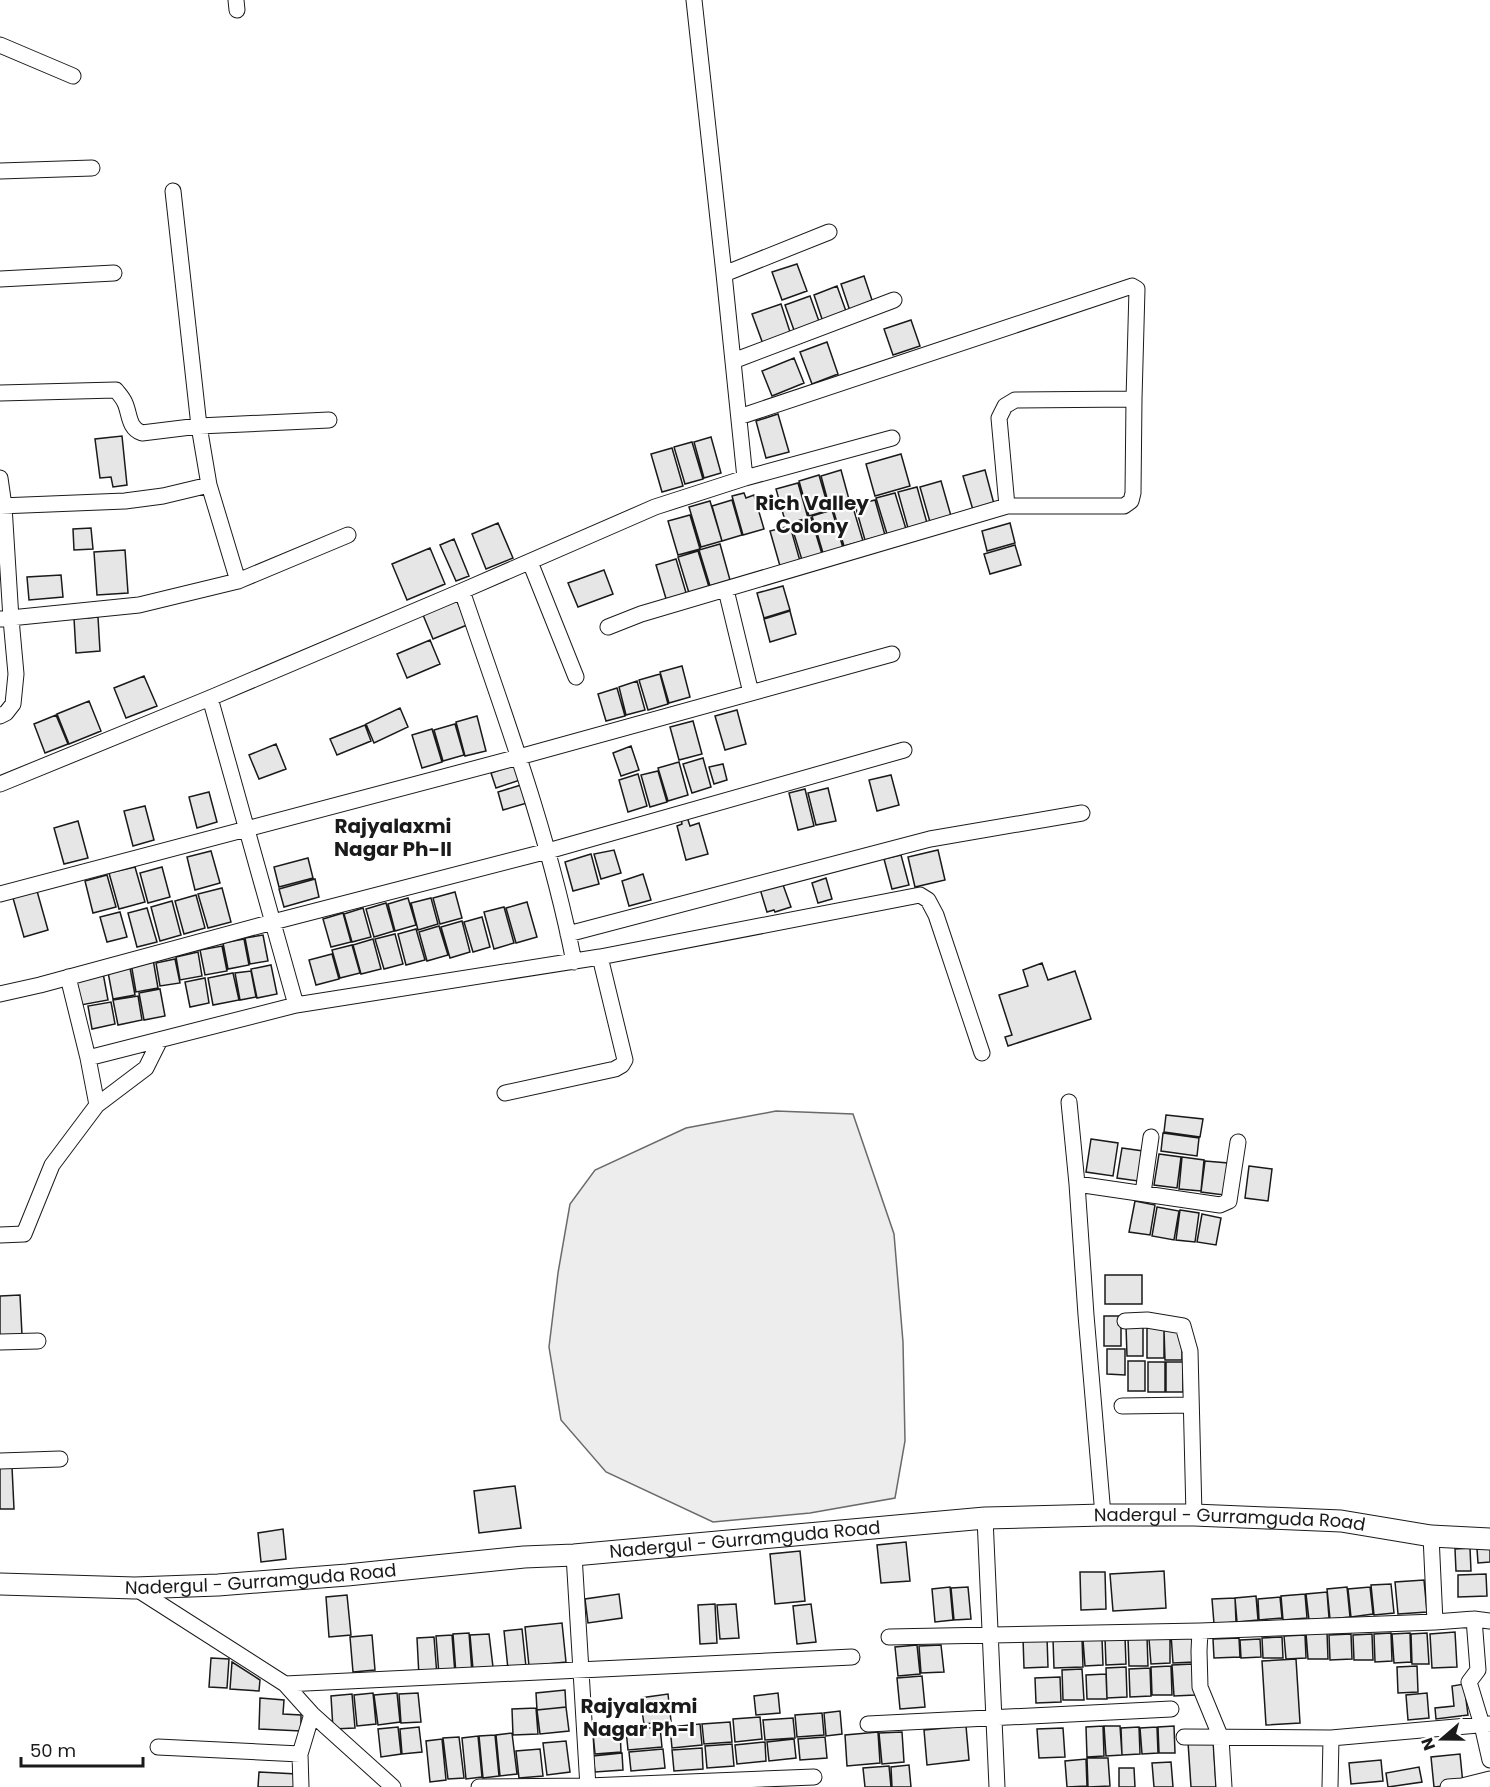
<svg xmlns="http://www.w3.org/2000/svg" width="1490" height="1787" viewBox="0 0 1490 1787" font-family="Poppins,sans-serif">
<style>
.built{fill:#ededed;stroke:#6a6a6a;stroke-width:1.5}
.building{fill:#e6e6e6;stroke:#1a1a1a;stroke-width:1.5}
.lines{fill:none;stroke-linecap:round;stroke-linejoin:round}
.minor-casing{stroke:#1a1a1a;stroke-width:17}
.secondary-casing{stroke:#1a1a1a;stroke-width:23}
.minor{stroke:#fff;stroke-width:15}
.secondary{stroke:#fff;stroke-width:21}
.labels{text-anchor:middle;stroke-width:4.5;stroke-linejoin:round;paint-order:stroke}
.street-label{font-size:18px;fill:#1a1a1a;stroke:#fff}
.neighbourhood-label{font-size:20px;font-weight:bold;fill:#1a1a1a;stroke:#fff}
</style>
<rect width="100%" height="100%" fill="#fff"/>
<!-- built -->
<path class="built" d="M776,1111L853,1114L894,1234L903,1342L905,1441L895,1498L810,1513L713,1522L606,1472L561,1420L549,1347L558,1273L570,1204L595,1170L686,1128Z"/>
<!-- building -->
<path class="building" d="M797,264L807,291L782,300L772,272Z
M864,276L874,306L851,314L841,284Z
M837,286L847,314L823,322L814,295Z
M810,296L820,324L795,333L785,305Z
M781,304L791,335L763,344L752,314Z
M911,320L920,346L893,355L884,329Z
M827,342L838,374L812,384L800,352Z
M794,358L804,383L772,396L762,371Z
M778,414L789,452L766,458L756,421Z
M122,436L127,485L113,487L111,477L100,478L95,439Z
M711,437L721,473L704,478L694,442Z
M692,442L703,479L685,484L674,447Z
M672,448L683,486L662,492L651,454Z
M901,454L910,486L875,496L866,464Z
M841,470L850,503L830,509L821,476Z
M985,470L994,504L973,510L963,476Z
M819,475L829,510L809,516L799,481Z
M941,481L951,516L930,522L920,487Z
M798,483L808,518L786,524L776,489Z
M917,487L927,523L908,528L898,492Z
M744,493L746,498L754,495L764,529L743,535L732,496Z
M895,493L906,529L887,534L876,498Z
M732,500L742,535L722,541L712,506Z
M875,500L885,535L865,540L855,505Z
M710,501L722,541L701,547L689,507Z
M852,504L863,541L844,546L833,509Z
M832,510L843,548L823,553L812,516Z
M690,515L700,549L678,555L668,521Z
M811,518L822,554L802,560L791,524Z
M498,523L513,558L486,569L472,534Z
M1010,523L1015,543L987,551L982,531Z
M790,526L800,561L780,566L770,531Z
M91,528L93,549L74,550L73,529Z
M454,539L469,576L456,581L440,545Z
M720,544L730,580L710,586L699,550Z
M1015,545L1021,565L990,574L984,554Z
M430,548L445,584L407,600L392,564Z
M125,550L128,593L97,595L94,552Z
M698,551L709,587L689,593L678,557Z
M676,559L687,596L667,602L656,565Z
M604,570L613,594L578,607L568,583Z
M61,575L63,597L29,600L27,577Z
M783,586L790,610L764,618L757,593Z
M457,601L467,625L433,639L423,615Z
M790,611L796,634L770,642L764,619Z
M88,613V618L98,617L100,651L76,653L74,618Z
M430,640L440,664L407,678L397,654Z
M682,666L690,697L669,703L660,672Z
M660,674L668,704L648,710L639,680Z
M144,676L157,706L126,718L114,688Z
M637,681L645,710L626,715L619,687Z
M617,688L625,716L606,721L598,694Z
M89,701L101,731L69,744L57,714Z
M400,708L408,727L374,743L366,724Z
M737,710L746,744L725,750L715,716Z
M56,715L68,744L45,753L34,724Z
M477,716L486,751L465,756L456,722Z
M693,721L702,754L679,760L670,727Z
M455,724L464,755L443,761L434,730Z
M365,725L371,741L337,755L330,739Z
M432,729L442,762L422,768L412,735Z
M276,744L286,769L259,779L249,755Z
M631,746L639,770L621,776L613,753Z
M703,758L711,787L692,793L683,764Z
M679,762L688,795L668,801L658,768Z
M723,764L727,780L714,784L709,767Z
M515,765L520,780L496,788L491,773Z
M658,771L667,802L650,807L641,775Z
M638,774L647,806L628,812L619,780Z
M891,775L899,805L877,811L869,780Z
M521,785L527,803L503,810L498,792Z
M828,788L836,821L816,825L808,793Z
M805,789L814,826L798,830L789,793Z
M209,792L217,822L197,828L189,797Z
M145,806L154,840L133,846L124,811Z
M687,817L690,826L699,823L708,854L686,860L677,826L682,824L681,819Z
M78,821L88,858L64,864L54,828Z
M614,850L621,873L601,879L594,854Z
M938,850L945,880L915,887L908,857Z
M211,851L220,883L195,890L187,857Z
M591,854L599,884L573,891L565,862Z
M901,855L909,885L892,889L884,859Z
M308,858L313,878L279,887L274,867Z
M135,867L145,902L119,909L109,873Z
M162,867L170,897L148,903L140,873Z
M643,874L651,900L629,906L622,881Z
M107,875L116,907L93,913L85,881Z
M826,878L832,899L818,903L812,883Z
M315,879L319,897L284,907L279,889Z
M782,882L791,907L775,912L774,910L767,912L760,889Z
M222,888L231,922L208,928L198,894Z
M37,891L48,930L24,937L13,898Z
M455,892L462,918L440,924L433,898Z
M196,895L205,928L184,934L175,901Z
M408,898L416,925L395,931L388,904Z
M431,898L438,924L418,930L411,903Z
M172,901L181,935L160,941L151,907Z
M527,902L537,937L516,943L506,908Z
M386,903L394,931L374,937L366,909Z
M504,907L514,943L494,949L484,912Z
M147,908L157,942L137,947L128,913Z
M363,908L371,937L352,942L344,914Z
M120,912L127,937L107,942L100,917Z
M343,913L351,942L331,947L323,919Z
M482,917L490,947L473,952L464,922Z
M462,921L470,952L450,958L441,927Z
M439,926L448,955L427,961L419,932Z
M416,929L425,960L406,965L398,934Z
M395,934L403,964L384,969L375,939Z
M263,935L268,961L250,964L245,938Z
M244,939L249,965L228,969L223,943Z
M373,939L381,969L361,974L353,945Z
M352,945L360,973L340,978L332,950Z
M222,946L227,971L205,975L200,950Z
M198,952L202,976L180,980L176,957Z
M332,954L339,979L316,985L309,960Z
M153,959L158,988L136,992L131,963Z
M175,959L180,983L160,986L156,963Z
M1042,963L1048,980L1075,971L1091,1019L1008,1046L1005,1037L1012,1035L999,995L1028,986L1023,970Z
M271,965L277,994L257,998L251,969Z
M130,968L135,995L113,999L108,972Z
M251,971L256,997L240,1000L235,973Z
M103,973L108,1000L81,1005L76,978Z
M233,973L239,1000L213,1005L208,978Z
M205,978L209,1003L190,1007L185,982Z
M160,989L165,1016L144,1020L139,993Z
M138,996L142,1020L118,1025L113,1000Z
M111,1002L115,1024L92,1029L88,1006Z
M1166,1115L1203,1119L1200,1137L1164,1132Z
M1163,1133L1199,1138L1197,1156L1161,1151Z
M1091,1139L1118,1143L1113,1176L1086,1172Z
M1122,1148L1143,1151L1138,1181L1117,1178Z
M1159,1154L1181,1157L1177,1188L1154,1185Z
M1182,1157L1204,1160L1201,1191L1179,1189Z
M1205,1161L1228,1163L1224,1195L1201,1192Z
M1249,1166L1272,1169L1268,1201L1245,1198Z
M1135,1201L1155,1205L1150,1235L1129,1232Z
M1157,1207L1179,1211L1174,1240L1152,1236Z
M1180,1210L1199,1213L1195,1242L1176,1240Z
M1202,1214L1221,1218L1216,1245L1197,1242Z
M1105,1275H1142V1304H1105Z
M20,1295L22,1335L0,1336V1296Z
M1104,1316H1121V1346H1104Z
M1126,1326H1143V1356H1127Z
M1147,1328H1164V1358H1147Z
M1164,1330H1182V1360H1165Z
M1107,1349H1125V1375L1107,1374Z
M1128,1361H1145V1391H1128Z
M1148,1362H1165V1392H1148Z
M1166,1362H1183V1392H1166Z
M12,1467L14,1509H0V1468Z
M515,1486L521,1528L479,1533L474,1491Z
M283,1529L286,1559L261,1562L258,1533Z
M906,1542L910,1581L881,1583L877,1545Z
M1470,1548L1471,1571H1456L1455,1549Z
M1490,1548V1562L1478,1563L1477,1549Z
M800,1551L805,1601L775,1604L770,1554Z
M1164,1571L1166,1608L1113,1611L1110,1574Z
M1080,1572H1105L1106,1609L1081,1610Z
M1486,1574L1487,1596L1458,1597V1575Z
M1424,1580L1427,1612L1398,1614L1395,1582Z
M1391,1584L1394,1613L1374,1615L1371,1585Z
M950,1587L953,1620L935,1622L932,1589Z
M968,1587L971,1619L954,1620L951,1588Z
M1347,1587L1350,1617L1330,1619L1327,1589Z
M1370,1587L1373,1614L1351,1617L1348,1589Z
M1327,1592L1329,1618L1309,1620L1306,1594Z
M619,1594L622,1618L588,1623L585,1599Z
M1305,1594L1307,1618L1283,1620L1281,1596Z
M347,1595L351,1635L329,1637L326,1597Z
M1256,1596L1258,1620L1237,1622L1235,1598Z
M1280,1597L1282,1618L1259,1620L1258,1599Z
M1235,1598L1236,1622L1214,1624L1212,1599Z
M715,1604L717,1643L700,1644L698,1605Z
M736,1604L739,1638L720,1639L717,1605Z
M811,1604L816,1642L797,1644L793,1606Z
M562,1623L566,1662L529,1666L525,1627Z
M522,1629L526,1667L508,1669L504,1631Z
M1327,1632L1328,1659H1308L1306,1633Z
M1455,1632L1457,1667L1432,1668L1430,1634Z
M469,1633L472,1673L456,1674L453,1634Z
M1193,1633L1194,1662L1173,1663L1171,1634Z
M1391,1633L1392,1661L1375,1662L1374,1634Z
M1410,1633L1411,1662L1394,1663L1392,1634Z
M1427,1633L1429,1664H1412L1411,1634Z
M489,1634L493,1667L473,1669L470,1635Z
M1351,1634L1352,1659L1330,1660L1329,1635Z
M1372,1634L1373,1660H1354L1353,1635Z
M372,1635L375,1670L353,1672L350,1637Z
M452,1635L455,1674L439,1675L436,1636Z
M1305,1635L1306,1658L1286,1659L1284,1636Z
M434,1637L437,1676L419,1677L417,1638Z
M1047,1637L1048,1667L1024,1668L1023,1638Z
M1125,1637L1126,1664L1106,1665L1105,1638Z
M1147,1637L1148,1666H1129L1128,1638Z
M1282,1637L1283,1658H1263L1262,1638Z
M1082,1638L1083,1667L1054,1668L1053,1639Z
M1239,1638L1240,1657L1214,1658L1213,1639Z
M1102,1639L1103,1665L1085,1666L1083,1640Z
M1149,1639H1170V1663L1151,1664Z
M1260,1639L1261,1657L1241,1658L1240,1640Z
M917,1645L920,1674L898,1676L895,1647Z
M941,1645L944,1672L921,1673L919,1646Z
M211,1658L229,1659L227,1688L209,1687Z
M1296,1659L1300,1723L1266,1725L1262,1661Z
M232,1662L260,1680L259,1691L230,1689Z
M1193,1664L1195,1695L1174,1696L1172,1665Z
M1171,1666L1172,1695H1152L1151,1667Z
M1417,1666L1418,1692L1398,1693L1397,1667Z
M1126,1667L1127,1697L1107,1698L1106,1668Z
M1150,1668L1151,1696L1130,1697L1129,1669Z
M1082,1669L1084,1700H1063L1062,1670Z
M1106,1674L1107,1699H1087L1086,1675Z
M922,1676L925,1707L900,1709L897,1678Z
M1060,1677L1061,1702L1036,1703L1035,1678Z
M1464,1684L1468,1715L1436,1719L1435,1708L1454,1706L1452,1686Z
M565,1690L566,1707L537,1710L536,1693Z
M373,1693L376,1724L357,1726L354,1695Z
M397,1693L400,1722L378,1725L374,1695Z
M418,1693L421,1722L401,1723L399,1694Z
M778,1693L780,1713L756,1715L754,1696Z
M1427,1693L1429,1718L1408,1720L1406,1695Z
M352,1694L355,1728L333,1729L331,1696Z
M668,1694L671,1721L644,1724L640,1698Z
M260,1698L284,1700L283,1714L301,1715V1731L259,1729Z
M566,1707L569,1731L540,1734L537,1710Z
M536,1708L538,1734L513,1735L512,1709Z
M840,1711L842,1734L826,1736L824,1713Z
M822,1713L824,1735L797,1737L795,1715Z
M760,1717L762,1739L735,1742L733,1719Z
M793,1718L795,1738L765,1740L763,1720Z
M730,1722L732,1742L704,1744L702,1724Z
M700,1724L702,1745L672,1748L670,1727Z
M966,1726L969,1760L927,1765L924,1730Z
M1103,1726L1104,1756L1087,1757L1086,1727Z
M1104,1726H1120L1122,1755L1106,1756Z
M1174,1726L1175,1753H1159L1158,1727Z
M398,1727L401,1754L381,1757L378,1729Z
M419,1727L422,1752L402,1754L400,1729Z
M660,1727L662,1747L628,1750L626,1730Z
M1139,1727L1140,1754L1122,1755L1121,1728Z
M1157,1727L1158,1753L1142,1754L1140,1728Z
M1063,1728L1065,1757L1039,1758L1037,1729Z
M620,1730L621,1752L595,1754L593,1733Z
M878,1732L880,1763L847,1766L845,1735Z
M902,1732L904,1762L882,1764L879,1733Z
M512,1733L517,1774L500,1776L496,1735Z
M495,1735L499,1776L483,1778L479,1736Z
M478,1736L482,1777L466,1779L462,1738Z
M459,1737L464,1778L448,1779L443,1738Z
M825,1737L827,1758L800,1760L798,1739Z
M442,1739L446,1780L430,1782L426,1741Z
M794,1739L796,1758L769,1761L767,1742Z
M1213,1740L1216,1787H1191L1188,1742Z
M566,1741L570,1772L547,1775L543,1743Z
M765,1742L766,1761L737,1764L735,1745Z
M732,1744L734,1766L707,1768L705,1746Z
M702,1748L703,1769L674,1771L672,1750Z
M540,1749L543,1776L519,1778L516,1751Z
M663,1749L665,1768L631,1771L629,1752Z
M622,1753L623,1770L595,1772L593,1756Z
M1460,1754L1463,1784L1434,1787L1431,1757Z
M1087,1758H1108L1110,1786L1088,1787Z
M1086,1759L1087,1786L1067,1787L1065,1761Z
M1381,1760L1383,1781L1351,1784L1349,1763Z
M1171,1762L1173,1787H1154L1152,1763Z
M909,1765L911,1787H892L891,1767Z
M889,1766L891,1787H865L863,1768Z
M1419,1767L1422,1782L1388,1787L1386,1773Z
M1119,1768H1134L1135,1787H1119Z
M259,1772L297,1774L296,1787H258Z"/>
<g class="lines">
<defs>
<path id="minor" d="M236,0L237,10
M694,0L724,274L745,478
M0,45L73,76
M0,171L92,168
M173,191L199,426L209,485L238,581
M724,274L829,232
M0,279L114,273
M733,361L894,300
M0,393L116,390C119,394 123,398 125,403C130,414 128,428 142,433L199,426L329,420
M0,478L4,506L11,619L16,674L13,704L6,713L0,716
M0,506L125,501L163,496L209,485
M1007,506L999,418L1005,406L1015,400L1134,399
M530,562L576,677
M726,590L751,693
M462,591C504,714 549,834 574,962
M0,619L139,605L238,581L348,535
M608,627L641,614L1007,506H1124L1131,501L1133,493L1134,399L1137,289L1132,286L739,417
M210,698L296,1005
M0,784L210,698L462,591L655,507L745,478L892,438
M0,894L519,757L892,654
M568,934L930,839L1082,813
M68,977L88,1058L296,1005L600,957L920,895L928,900L936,915L982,1053
M0,994L40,985L273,922L548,851L904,750
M88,1058L97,1105
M505,1093L615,1069L622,1065L625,1060L600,957
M1069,1102L1077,1184L1086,1315L1103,1515
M1077,1184L1220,1205L1229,1201L1238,1142
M1143,1193L1151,1137
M0,1235L24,1234L52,1165L97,1105L146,1068L160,1040
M1125,1321L1147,1320L1183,1326L1190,1351L1194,1515
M0,1342L38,1341
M1122,1406L1191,1405
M0,1461L60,1459
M985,1518L997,1787
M574,1555L588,1787
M135,1588L285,1684L312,1714L393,1787
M1474,1619L1478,1670L1469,1682L1482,1725L1490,1760
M1435,1622L1474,1619L1490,1621
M1200,1631L1199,1651L1200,1687L1221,1738L1224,1787
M889,1637L1200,1631L1435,1622L1431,1536
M285,1684L852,1657
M868,1724L1171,1709
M1184,1737L1331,1738L1490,1724
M158,1747L300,1754
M301,1787L300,1754L312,1714
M479,1787L588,1786L814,1777
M1330,1787L1331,1738
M1448,1787L1462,1786L1490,1779"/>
<g id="secondary">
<path id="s1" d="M0,1584L135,1588L218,1585L347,1575L524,1557L574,1555L985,1518L1103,1515H1194L1341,1521L1431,1536L1490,1539"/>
</g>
</defs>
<!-- minor casing -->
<use href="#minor" class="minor-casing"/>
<!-- secondary casing -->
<use href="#secondary" class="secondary-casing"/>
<!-- minor -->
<use href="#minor" class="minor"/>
<!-- secondary -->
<use href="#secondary" class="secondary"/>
</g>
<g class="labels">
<!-- street labels -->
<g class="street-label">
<text dy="6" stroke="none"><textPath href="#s1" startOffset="1233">Nadergul - Gurramguda Road</textPath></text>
<text dy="6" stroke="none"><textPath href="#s1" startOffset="747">Nadergul - Gurramguda Road</textPath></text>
<text dy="6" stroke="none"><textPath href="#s1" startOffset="261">Nadergul - Gurramguda Road</textPath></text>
</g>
<!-- neighbourhood labels -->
<g class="neighbourhood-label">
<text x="812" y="510">Rich Valley<tspan x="812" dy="23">Colony</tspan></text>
<text x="393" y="833">Rajyalaxmi<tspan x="393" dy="23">Nagar Ph-II</tspan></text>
<text x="639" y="1713">Rajyalaxmi<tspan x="639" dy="23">Nagar Ph-I</tspan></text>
</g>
</g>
<!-- north arrow -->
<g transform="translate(1442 1739) rotate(250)" stroke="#ffffff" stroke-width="4.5" paint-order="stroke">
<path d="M0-4.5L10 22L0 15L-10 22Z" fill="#1a1a1a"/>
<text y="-9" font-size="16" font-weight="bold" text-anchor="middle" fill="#1a1a1a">N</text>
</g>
<!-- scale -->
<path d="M21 1757v9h122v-9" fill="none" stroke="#1a1a1a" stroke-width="3"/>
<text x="30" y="1757" font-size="18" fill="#1a1a1a" stroke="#ffffff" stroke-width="4.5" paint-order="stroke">50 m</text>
</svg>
